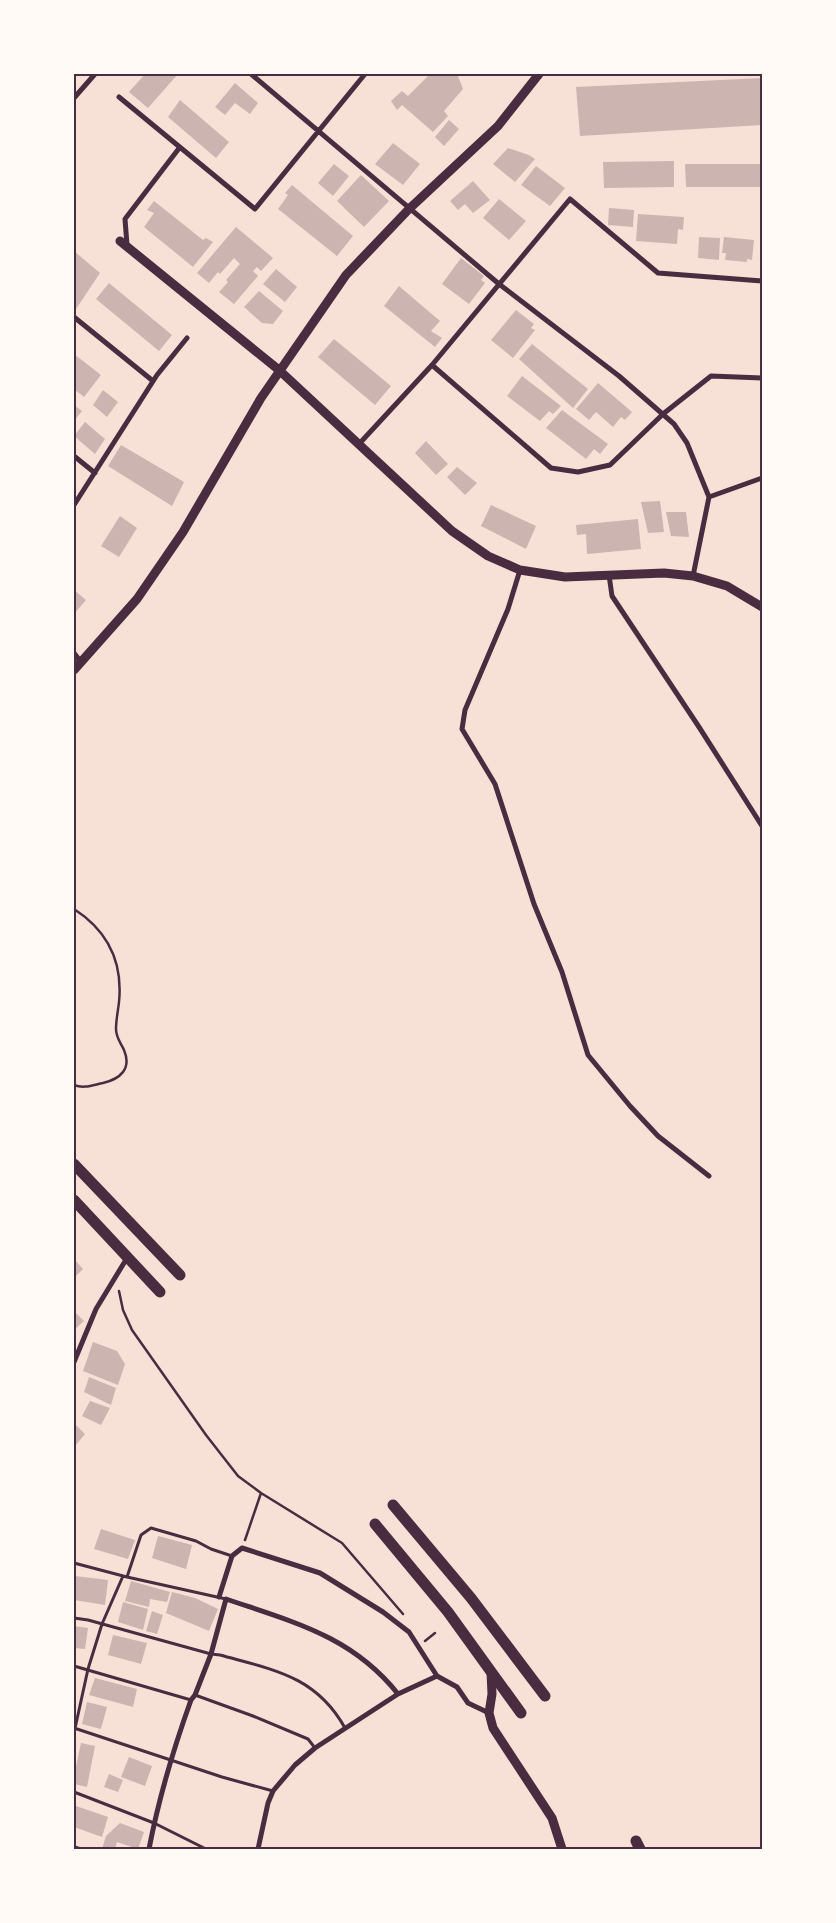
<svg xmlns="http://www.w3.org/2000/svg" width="836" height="1923" viewBox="0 0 836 1923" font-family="'Nunito Sans',sans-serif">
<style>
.building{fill:#ccb4b1}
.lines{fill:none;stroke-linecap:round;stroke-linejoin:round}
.path{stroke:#4a2c40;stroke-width:2.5}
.service{stroke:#4a2c40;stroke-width:3}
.minor{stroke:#4a2c40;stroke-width:5}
.tertiary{stroke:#4a2c40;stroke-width:9}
.trunk{stroke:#4a2c40;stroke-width:11}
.neatline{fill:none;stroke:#4a2c40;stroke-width:2}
</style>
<rect width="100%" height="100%" fill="#f7e1d7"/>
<!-- building -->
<path class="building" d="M145,74H178L148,108L129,92Z
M430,74H459L458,76L463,89L444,111L448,116L433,132L402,105L397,110L391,101L402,91L408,96Z
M762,78V125L580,136L576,87Z
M235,83L258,103L250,114L235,103L225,115L215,107Z
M180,100L229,142L216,158L168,117Z
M449,120L459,129L444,146L435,137Z
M393,143L420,164L403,185L375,164Z
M508,148L529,155L535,159L515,182L493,164Z
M674,161V187L604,188L603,162Z
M334,164L349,176L333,196L318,183Z
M685,164H762V187H686Z
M536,166L565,188L550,206L521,185Z
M361,175L389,201L364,227L337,201Z
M473,181L490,200L473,213L465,204L458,210L450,201Z
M292,185L353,236L337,256L278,209L288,195L285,193Z
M499,199L526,221L509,240L483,218Z
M154,201L203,240L206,238L213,242L193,267L144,227L154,213L147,210Z
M609,208L634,210L633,227L608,225Z
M638,214L684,217L683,230L678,229L677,244L636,241Z
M236,227L273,258L261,271L257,267L253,271L258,276L234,304L219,292L228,282L226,280L240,264L234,258L220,274L218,272L209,283L197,273Z
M699,237L720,238L719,260L698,258Z
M724,237L754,240L752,260L747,259V262L725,260L726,253H722Z
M74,251L100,273L76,309L74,306V287L76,285L74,283Z
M461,258L484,276L481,280L485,283L469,304L442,284Z
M276,269L297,287L285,302L263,284Z
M109,283L172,335L159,351L96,299Z
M399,286L440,321L431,331L442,338L435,347L384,306Z
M259,291L283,311L273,324L262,323L244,307Z
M516,310L534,324L531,328L535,330L513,358L491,340Z
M334,339L391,386L375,405L318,357Z
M532,344L588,389L573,408L519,359Z
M74,354L101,375L84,397L74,389Z
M522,376L561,406L553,414L549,411L540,421L507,396Z
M598,383L632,412L625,420L621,417L613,427L596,412L589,420L576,409Z
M103,390L118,402L107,417L93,405Z
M74,405L82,411L74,421Z
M562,410L608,444L600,454L594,449L586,459L546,428Z
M85,422L105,439L95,454L74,436Z
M426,441L448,464L436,475L415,453Z
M121,445L184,482L172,506L108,466Z
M457,467L477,483L465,495L447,477Z
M660,501L664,532L648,533L641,502Z
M491,505L536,526L526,549L481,526Z
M666,512H686L689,537L671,536Z
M120,516L137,528L119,557L101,546Z
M638,519L641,549L587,554L586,534L577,535L576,525Z
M74,590L86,600L74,614Z
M74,1259L83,1269L74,1278Z
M74,1311L84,1321L74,1330Z
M93,1342L117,1351L125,1364L118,1385L83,1371Z
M89,1377L116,1388L111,1405L84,1392Z
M90,1401L110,1408L101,1425L82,1416Z
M74,1423L85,1434L75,1446L74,1445Z
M101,1529L135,1540L128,1559L94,1549Z
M158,1536L192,1545L186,1569L152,1558Z
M75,1576L108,1580L105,1605L74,1600Z
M131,1581L170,1592L167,1602L150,1599L149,1607L125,1601Z
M172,1592L195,1598L218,1609L209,1631L166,1613Z
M123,1602L148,1609L143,1630L118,1622Z
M152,1611L163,1615L157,1634L146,1631Z
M74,1626L88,1628L85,1649L74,1648Z
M113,1635L147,1643L141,1664L108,1655Z
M95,1678L137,1689L133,1707L89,1695Z
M87,1702L107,1707L101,1729L82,1724Z
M81,1743L95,1746L87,1787L74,1784V1776Z
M129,1757L152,1766L145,1786L121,1777Z
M109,1774L123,1780L118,1792L104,1787Z
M76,1806L108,1817L102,1837L74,1827V1812Z
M120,1823L144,1832L138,1849L117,1842L115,1849H102L106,1836Z"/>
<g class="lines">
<!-- path -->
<path class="path" d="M74,909C108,931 123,962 119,1002C118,1011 116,1020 116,1029C116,1038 121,1043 124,1050C132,1069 120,1079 103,1083C93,1085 84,1089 74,1085
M119,1291L123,1310L132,1330L206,1435L238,1476L261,1493L342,1543L403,1614
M245,1540L261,1493
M425,1641L435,1633"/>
<!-- service -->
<path class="service" d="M74,1563L127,1577L226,1599
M127,1577L141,1535L151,1528L196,1541L211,1549L232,1556
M74,1618L88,1620L211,1654L220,1655C274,1670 316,1676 345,1728
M74,1666L191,1700
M195,1695L253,1716L308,1739L315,1748
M74,1728L222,1777L273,1791
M74,1733L88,1669L102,1624L123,1576
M74,1792L154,1823L206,1849"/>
<!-- minor -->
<path class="minor" d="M251,74L499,284L619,376L674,424L687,443L709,497L693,576
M119,97L255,209L365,74
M74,98L95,74
M127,245L125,219L180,147
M74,317L153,381
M432,365L551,468L578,472L610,465L663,414L711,376L762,378
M359,444L432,365L570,199L658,273L762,281
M74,456L95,473
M709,497L762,478
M74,505L157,375L187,338
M520,570L508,609L465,710L462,729L495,784L534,904L562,972L588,1055L630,1106L658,1136L709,1176
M609,575L612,596L699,727L762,826
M74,653L81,662
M74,1362L96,1309L127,1258
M219,1597L232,1556L242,1548L320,1573L383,1612L409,1632L437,1676L457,1687L468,1703L489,1713
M74,1848L78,1849
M149,1849C159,1797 173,1750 191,1700L195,1695L211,1654L226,1599C293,1622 352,1636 398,1694
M258,1849L268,1803L273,1791L295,1765L315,1748L398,1694L437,1676"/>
<!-- tertiary -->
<path class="tertiary" d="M120,241L279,370L452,531L488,556L520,570L565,577L664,573L693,576L727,586L762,607
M74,670L137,599L183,532L261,398L346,275L409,209L498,126L539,74
M491,1672L492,1694L489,1713L493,1728L552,1818L562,1849"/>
<!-- trunk -->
<path class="trunk" d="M74,1164L180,1275
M74,1200L160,1292
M393,1505L471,1598L545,1696
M375,1524L448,1612L521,1713
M636,1841L640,1849"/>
</g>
<!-- border -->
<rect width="836" height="1923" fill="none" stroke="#fffaf5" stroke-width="150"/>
<rect x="75" y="75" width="686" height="1773" class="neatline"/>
</svg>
